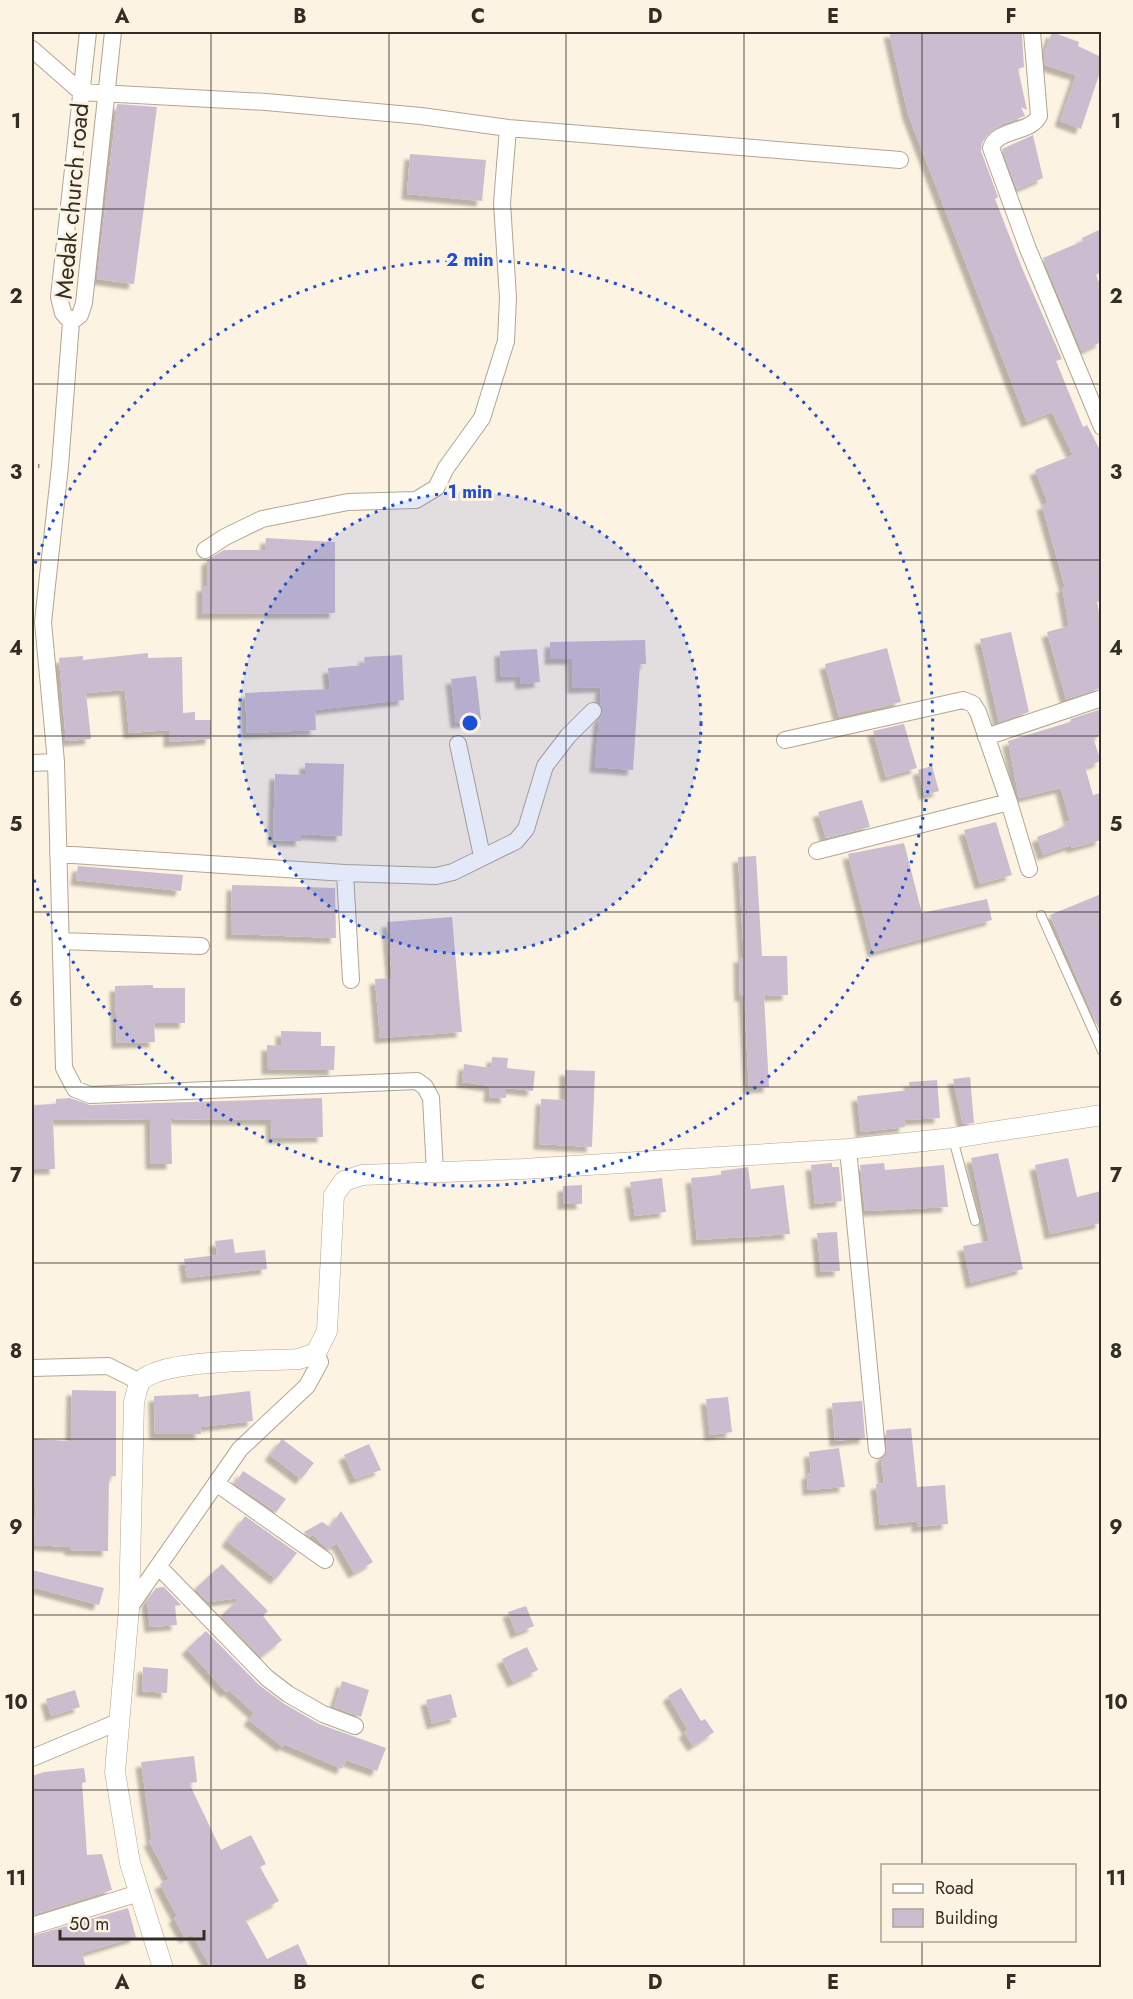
<svg xmlns="http://www.w3.org/2000/svg" width="1133" height="1999" viewBox="0 0 1133 1999" font-family="Jost,sans-serif">
<style>
.building{fill:#cbbccf;filter:url(#shadow)}
.lines{fill:none;stroke-linecap:round;stroke-linejoin:round}
.service-casing{stroke:#b2a692;stroke-width:10}
.minor-casing{stroke:#b2a692;stroke-width:18}
.tertiary-casing{stroke:#b2a692;stroke-width:21}
.path{stroke:#948d81;stroke-width:4;stroke-dasharray:1.5 4.5;stroke-linecap:butt}
.service{stroke:#fff;stroke-width:8}
.minor{stroke:#fff;stroke-width:16}
.tertiary{stroke:#fff;stroke-width:20}
.grid{fill:none;stroke:#322d25;stroke-width:1.5;stroke-opacity:0.55}
.ring{fill:none;stroke:#1d4ed8;stroke-width:3;stroke-dasharray:3 6}
.labels{text-anchor:middle;stroke-width:6;stroke-linejoin:round;paint-order:stroke}
.street-label{font-size:24px;fill:#322d25;stroke:#fdf3e2}
.centre{fill:#1d4ed8;stroke:#fdf3e2;stroke-width:3}
.ring-label{font-size:18px;text-anchor:middle;font-weight:bold;fill:#1d4ed8;stroke:#fdf3e2;stroke-width:6;stroke-linejoin:round;paint-order:stroke}
.neatline{fill:none;stroke:#322d25;stroke-width:2}
.grid-label{font-size:20px;text-anchor:middle;font-weight:bold;fill:#322d25}
</style>
<defs>
<filter id="shadow"><feDropShadow dx="-5.5" dy="5.5" stdDeviation="1.5" flood-color="#0004"/></filter>
</defs>
<rect width="100%" height="100%" fill="#fdf3e2"/>
<!-- building -->
<path class="building" d="M889,32H1021L1022,35L1024,67L1018,69L1027,110L1021,107L1025,116L1002,124L988,134L982,143L981,151L998,197L995,199L1022,268L1062,359L1056,361L1083,427L1087,425L1101,452V602H1097L1101,622V688L1066,699L1047,632L1069,626L1062,587H1065L1042,505L1048,503L1035,470L1073,455L1052,412L1027,422L908,114Z
M1052,32L1079,42L1078,46L1101,57V69L1081,129L1060,121L1076,75L1045,65L1044,54Z
M117,104L157,107L134,284L97,279Z
M1033,135L1043,178L1017,189L1002,149Z
M410,154L486,160L482,201L407,194Z
M1101,229V272L1096,275L1101,287V342L1082,351L1043,258L1083,241L1082,238Z
M266,538L335,542V613L202,614V586H207V560L224,550H265Z
M1011,632L1029,712L999,722L980,639Z
M645,640L646,664H640L633,770L595,767L599,720L603,713L600,703L601,687L573,688L572,659H550V642Z
M887,648L901,702L839,717L825,664Z
M537,649L540,682L521,684L520,676L501,677L500,651Z
M148,653V658L182,657L183,713L195,712V720H211V739L169,742V730L129,733L125,690L86,693L91,739L66,741L59,658L83,656V660Z
M402,655L404,700L315,710L316,730L247,733L245,693L330,689L328,668L365,665L364,657Z
M476,676L481,720L456,723L451,679Z
M1101,709V735L1093,738L1101,761L1085,767L1093,795L1101,793V840L1072,848L1071,845L1043,855L1037,837L1066,826L1065,822L1070,821L1061,788L1019,798L1008,741L1070,722L1071,719Z
M904,724L917,768L886,777L873,731Z
M305,763L344,764L342,836L301,834V841L273,840L275,774L305,775Z
M932,766L939,791L925,795L918,770Z
M862,800L870,827L826,838L818,812Z
M996,822L1012,875L980,884L964,830Z
M904,843L922,913L987,899L992,920L873,952L848,854Z
M756,856L762,956H787L788,995L764,996L769,1087L749,1088L744,996H740L739,957H744L738,857Z
M78,866L183,875L181,891L76,880Z
M232,885L335,888L336,938L231,934Z
M1101,894V1034L1050,915Z
M452,917L462,1032L380,1038L375,979L392,978L387,922Z
M153,985V988H185V1023H154L155,1042L117,1043L115,986Z
M281,1031L321,1032V1046H335L334,1070L267,1069V1045L281,1046Z
M492,1057L508,1058L507,1068L535,1071L533,1091L506,1088V1098L489,1097L490,1086L462,1082L464,1064L491,1068Z
M565,1070L595,1071L592,1147L539,1144L541,1099L565,1100Z
M970,1077L974,1123L963,1124L953,1079Z
M937,1080L940,1118L904,1120L905,1127L861,1132L857,1096L910,1090L909,1082Z
M70,1098L90,1105L322,1098L323,1137L272,1138L271,1120L171,1119L172,1164H151L150,1119L53,1120L55,1169H32V1105L56,1104V1099Z
M998,1153L1023,1269L971,1283L963,1246L989,1241L971,1158Z
M1068,1158L1077,1197L1101,1191V1223L1050,1234L1035,1165Z
M832,1163V1167H839L842,1201L815,1204L811,1165Z
M884,1163L885,1170L944,1165L948,1207L865,1211L860,1165Z
M748,1167L751,1189L784,1185L790,1234L697,1240L691,1178L721,1175V1171Z
M662,1178L666,1212L635,1216L630,1182Z
M582,1185V1204H563V1186Z
M837,1232L840,1271L821,1272L817,1233Z
M233,1239L235,1253L265,1250L267,1269L187,1278L184,1259L217,1255L215,1241Z
M72,1390L116,1391V1476L109,1477L108,1551L70,1550V1547L34,1545L36,1488H32V1439L71,1441Z
M250,1391L253,1421L200,1427L201,1434H155L154,1396L198,1394L199,1397Z
M728,1397L732,1432L710,1435L706,1399Z
M862,1401L865,1438L835,1441L832,1403Z
M911,1428L917,1487L945,1485L948,1524L917,1527V1521L880,1525L876,1484L884,1483L881,1459L887,1450L886,1430Z
M282,1439L314,1463L301,1479L270,1455Z
M369,1444L381,1470L355,1479L344,1455Z
M839,1448L845,1487L808,1490L807,1474L811,1473L809,1452Z
M243,1471L286,1499L276,1512L235,1484Z
M341,1511L373,1562L354,1573L337,1543L327,1549L312,1534L310,1537L304,1532L322,1522L330,1527Z
M245,1516L297,1553L276,1579L227,1541Z
M222,1564L268,1611L263,1616L282,1640L261,1657L221,1616L240,1598L208,1602L195,1589Z
M32,1570L104,1588L99,1605L32,1587Z
M164,1587L181,1605L175,1606L177,1625L150,1627L147,1601L156,1588Z
M526,1606L534,1626L516,1633L508,1612Z
M206,1631L259,1685L283,1703L319,1724L386,1748L377,1771L346,1760L342,1769L284,1744L283,1747L249,1720L254,1713L229,1690L226,1692L187,1649Z
M527,1647L538,1670L513,1682L502,1659Z
M143,1667L168,1669L167,1693L142,1691Z
M342,1681L369,1690L361,1717L334,1707Z
M681,1688L701,1721L705,1719L714,1732L693,1746L684,1732L688,1730L668,1696Z
M75,1690L80,1707L51,1716L46,1699Z
M451,1694L457,1717L432,1724L426,1700Z
M194,1756L197,1782L189,1783L221,1850L251,1835L266,1864L260,1867L279,1901L245,1919L267,1959L298,1944L309,1968H211L192,1934L185,1938L174,1918L177,1916L160,1884L169,1879L149,1841L152,1840L141,1762Z
M84,1768L86,1782L82,1783L87,1855L102,1854L112,1890L32,1915V1776L44,1772Z
M128,1908L136,1937L82,1953L86,1968H32V1936Z"/>
<g class="lines">
<defs>
<path id="service" d="M1041,915L1102,1051
M953,1139L975,1221"/>
<path id="minor" d="M1032,32L1039,116C1030,134 997,128 991,148L1028,249L1102,427
M32,49L81,92L266,102L421,116L508,128L900,160
M71,322L60,466L43,622L56,762L64,1068L75,1089L90,1095L417,1081L425,1087L431,1098L435,1172
M71,322L80,315L84,303L113,32
M71,322L63,313L59,297L88,32
M205,550L225,537L262,519L348,502L416,500L436,488L446,468L482,418L506,341L508,298L502,203L508,128
M986,737L1102,698
M785,740L963,700L973,704L978,712L1009,802L817,851
M458,744L482,856
M32,763L56,762
M1009,802L1029,869
M58,854L345,873L436,876L453,872L516,841L526,829L545,766L568,736L593,711
M345,873L351,980
M61,941L201,946
M848,1149L877,1450
M32,1368L108,1366L140,1382
M216,1483L325,1560
M159,1567L267,1678L288,1694L323,1714L355,1726
M129,1608L240,1449L307,1386L320,1362L316,1353
M32,1758L118,1722
M32,1926L139,1893"/>
<path id="tertiary" d="M163,1968L130,1863L115,1772L129,1608L134,1402C136,1396 137,1385 142,1380C164,1359 265,1361 299,1359L316,1353L327,1331L334,1195L344,1181L362,1175L523,1169L848,1149L953,1138L1102,1115"/>
</defs>
<!-- service casing -->
<use href="#service" class="service-casing"/>
<!-- minor casing -->
<use href="#minor" class="minor-casing"/>
<!-- tertiary casing -->
<use href="#tertiary" class="tertiary-casing"/>
<!-- path -->
<path class="path" d="M32,466H44"/>
<!-- service -->
<use href="#service" class="service"/>
<!-- minor -->
<use href="#minor" class="minor"/>
<!-- tertiary -->
<use href="#tertiary" class="tertiary"/>
</g>
<!-- grid -->
<path class="grid" d="M211,32V1968M389,32V1968M566,32V1968M744,32V1968M922,32V1866M32,209H1102M32,384H1102M32,560H1102M32,736H1102M32,912H1102M32,1087H1102M32,1263H1102M32,1439H1102M32,1615H1102M32,1790H1102M922,1940V1968"/>
<!-- distance rings -->
<circle cx="470" cy="723" r="231" fill="#1d4ed8" fill-opacity=".12"/>
<g class="ring">
<circle cx="470" cy="723" r="231"/>
<path d="M32 572A463 463 0 1 1 32 874"/>
</g>
<g class="labels">
<!-- street labels -->
<g class="street-label">
<text transform="translate(72 201) rotate(-85)" y="8">Medak church road</text>
</g>
</g>
<circle cx="470" cy="723" r="9" class="centre"/>
<g class="ring-label">
<text x="470" y="266">2 min</text>
<text x="470" y="498">1 min</text>
</g>
<!-- border -->
<rect width="1133" height="1999" fill="none" stroke="#fdf3e2" stroke-width="66"/>
<!-- legend -->
<rect x="881" y="1864" width="195" height="78" fill="#fdf3e2" stroke="#aca496" stroke-width="1.5"/>
<rect x="893" y="1884" width="30" height="9" fill="#ffffff" stroke="#aca496" stroke-width="1.5"/>
<text x="935" y="1894" font-size="18" fill="#322d25">Road</text>
<rect x="893" y="1909" width="30" height="18" fill="#cbbccf" stroke="#aca496" stroke-width="1.5"/>
<text x="935" y="1924" font-size="18" fill="#322d25">Building</text>
<!-- scale -->
<path d="M60 1930v9h144v-9" fill="none" stroke="#322d25" stroke-width="3"/>
<text x="69" y="1930" font-size="18" fill="#322d25" stroke="#fdf3e2" stroke-width="4.5" paint-order="stroke">50 m</text>
<rect x="33" y="33" width="1067" height="1933" class="neatline"/>
<g class="grid-label">
<text x="122" y="23">A</text>
<text x="300" y="23">B</text>
<text x="478" y="23">C</text>
<text x="655" y="23">D</text>
<text x="833" y="23">E</text>
<text x="1011" y="23">F</text>
<text x="16" y="128">1</text>
<text x="1116" y="128">1</text>
<text x="16" y="303">2</text>
<text x="1116" y="303">2</text>
<text x="16" y="479">3</text>
<text x="1116" y="479">3</text>
<text x="16" y="655">4</text>
<text x="1116" y="655">4</text>
<text x="16" y="831">5</text>
<text x="1116" y="831">5</text>
<text x="16" y="1006">6</text>
<text x="1116" y="1006">6</text>
<text x="16" y="1182">7</text>
<text x="1116" y="1182">7</text>
<text x="16" y="1358">8</text>
<text x="1116" y="1358">8</text>
<text x="16" y="1534">9</text>
<text x="1116" y="1534">9</text>
<text x="16" y="1709">10</text>
<text x="1116" y="1709">10</text>
<text x="16" y="1885">11</text>
<text x="1116" y="1885">11</text>
<text x="122" y="1989">A</text>
<text x="300" y="1989">B</text>
<text x="478" y="1989">C</text>
<text x="655" y="1989">D</text>
<text x="833" y="1989">E</text>
<text x="1011" y="1989">F</text>
</g>
</svg>
